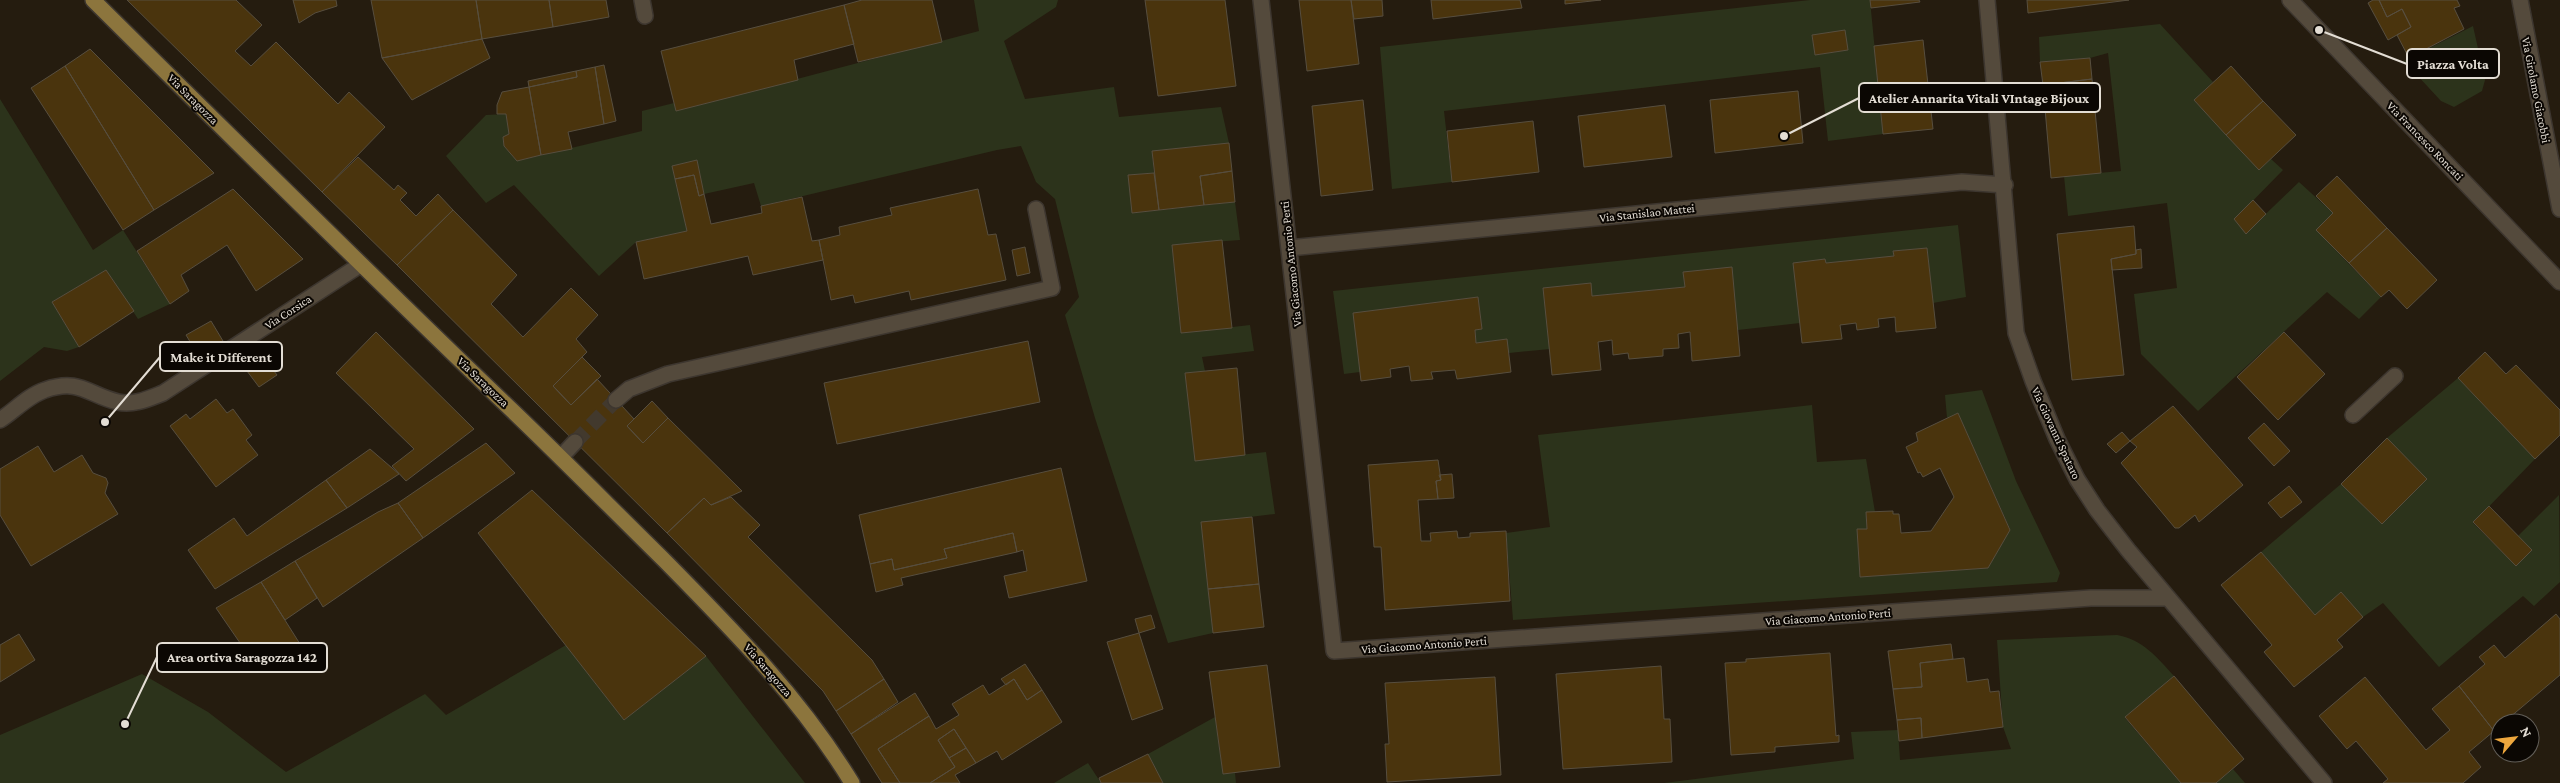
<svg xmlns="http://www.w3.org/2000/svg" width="2560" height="783" viewBox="0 0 2560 783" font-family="'Crimson Pro',serif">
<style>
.green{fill:#2c331b;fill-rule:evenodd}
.building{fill:#4a340d;stroke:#574e3f}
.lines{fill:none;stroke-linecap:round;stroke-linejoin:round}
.minor-tunnel{stroke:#42392d;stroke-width:15;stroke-dasharray:15 8;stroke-linecap:butt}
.minor-casing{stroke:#3d362f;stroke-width:18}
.major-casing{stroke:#3d362f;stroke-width:18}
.minor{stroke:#544a3c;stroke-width:15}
.major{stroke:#8c753d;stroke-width:15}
.labels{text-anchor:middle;stroke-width:4;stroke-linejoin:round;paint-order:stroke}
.street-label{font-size:12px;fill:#e3ddd4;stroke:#0b0703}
.leader{fill:none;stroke:#e3ddd4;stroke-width:2}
.callout-dot{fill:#e3ddd4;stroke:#0b0703;stroke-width:2}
.callout{fill:#0b0703;stroke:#e3ddd4;stroke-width:2}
.callout-label{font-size:14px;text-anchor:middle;font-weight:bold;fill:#e3ddd4}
</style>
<rect width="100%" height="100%" fill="#251c0f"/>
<!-- green -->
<path class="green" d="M974,0H1058L1056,7L1004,41L1025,99L1114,87L1119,117L1221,107L1229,143L1152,151L1154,173L1129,175L1132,213L1235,202L1240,240L1172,245L1181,333L1250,325L1254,351L1202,357L1205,371L1185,373L1195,460L1266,452L1275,514L1201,523L1213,633L1168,643L1095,418L1065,315L1079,297L1055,199L1036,182L1021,146L997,150L761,206L754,183L704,194L697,160L673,166L687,231L636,242L599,276L514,185L486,203L446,156L486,115L506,114L509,134L503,137L504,146L517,161L642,131V111L674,103L676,111L979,31Z
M1810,0H1870L1883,134L1828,141L1820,67L1444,111L1452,182L1392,189L1380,47ZM1812,35L1848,50L1815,55Z
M2160,24L2213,82L2194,100L2260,169L2271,159L2283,170L2235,219L2246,233L2299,182L2333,213L2316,230L2381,297L2359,319L2327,292L2198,411L2141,354L2134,294L2177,288L2167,203L2068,216L2064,176L2121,171L2108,53L2090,58L2040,62L2039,37Z
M2473,26L2485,80L2482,91L2454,107L2441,101L2404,61Z
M0,99L93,250L123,230L170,304L138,319L106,270L52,302L79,347L67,351L44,347L0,381Z
M1958,225L1966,297L1933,303L1927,248L1893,251L1894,256L1826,263L1825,259L1794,263L1800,323L1738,330L1683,272L1685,287L1592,296L1591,283L1544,288L1550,349L1509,353L1506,339L1476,343L1475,330L1482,329L1478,297L1354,313L1360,372L1344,374L1333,291Z
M2458,378L2535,459L2473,523L2516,566L2532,550L2518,536L2559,495L2560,582L2534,606L2523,596L2439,667L2383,603L2363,617L2341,592L2315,615L2261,552L2341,484L2382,524L2426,479L2387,438Z
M1982,390L2016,481L2060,573L2057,582L1513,620L1506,533L1550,527L1538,435L1812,405L1817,462L1866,459L1875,512L1866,513L1867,529H1857L1860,577L1988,568L2010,529L1958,413L1947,418L1945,395Z
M2117,635C2142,639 2157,657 2174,676L2125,718L2181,783H1664L1854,759L1851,732L1898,730L1900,760L2011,749L2003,727L1997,640Z
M566,645L624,720L706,656L805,783H0V735L142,674L208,712L286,772L425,694L446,715Z
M1215,717L1223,774L1235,773L1236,783H1163L1148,754Z
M1088,763L1101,783H1054Z
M2233,769L2245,783H2216Z"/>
<!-- building -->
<path class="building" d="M127,0H236L262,25L235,51L251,66L276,42L338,104L349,92L385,127L322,192Z
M293,0H336L337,6L315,13L299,23Z
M371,0H476L482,39L382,58Z
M476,0H549L553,27L482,39Z
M549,0H606L609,17L553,27Z
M862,0H932L942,42L858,62L844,5Z
M1145,0H1225L1236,86L1158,96Z
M1299,0H1351L1359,64L1307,71Z
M1351,0H1382L1383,16L1354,19Z
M1431,0H1520L1522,8L1433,19Z
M1565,0H1601L1565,4Z
M1870,0H1919L1920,2L1871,8Z
M2027,0H2129L2028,13Z
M2373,0H2379L2387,17L2402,9L2411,27L2388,40L2368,3Z
M2379,0H2457L2460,6L2454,8L2464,29L2409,58L2397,35L2411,27L2402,9L2387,17Z
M844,5L854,44L794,60L798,80L676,111L661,51Z
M1845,30L1848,50L1815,55L1812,35Z
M482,39L490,58L412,100L382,58Z
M1923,40L1933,129L1883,134L1874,46Z
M90,49L214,173L154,210L65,66Z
M2090,58L2092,79L2043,85L2040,62Z
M604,65L616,121L604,124L595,67Z
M65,66L154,210L123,230L31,88Z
M2231,66L2263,101L2226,135L2194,100Z
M595,67L604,124L568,132L572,149L541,155L529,87L577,77L576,71Z
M576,71L577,77L529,87L528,81Z
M2092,79L2101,173L2051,178L2043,85Z
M529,87L541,155L517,161L504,146L503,137L509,134L506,114H497V105L502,92Z
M1798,91L1803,143L1715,153L1710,100Z
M1363,100L1373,190L1321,196L1312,106Z
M2263,101L2296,135L2259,170L2226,135Z
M1665,105L1672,157L1584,167L1578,116Z
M1533,121L1539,172L1452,182L1447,131Z
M1229,143L1232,171L1200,176L1204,205L1159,210L1152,151Z
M358,157L394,190L398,185L407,193L400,200L416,216L438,194L453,210L397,265L322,192Z
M697,160L704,194L699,196L694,175L675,179L672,166Z
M1232,171L1235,202L1204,205L1200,176Z
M1154,173L1159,210L1132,213L1128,175Z
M694,175L699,196L704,194L711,224L762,213L761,206L802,197L812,241L819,240L823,260L753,275L748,256L644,279L636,242L687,231L675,179Z
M2337,176L2387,228L2349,263L2316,230L2333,213L2316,196Z
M233,189L303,259L256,291L227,245L181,275L189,291L170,304L137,251Z
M978,189L988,235L996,234L1006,280L911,300L909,291L855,303L853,295L831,300L819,240L840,235L839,227L892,215L890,208Z
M2253,200L2266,214L2246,234L2234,219Z
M453,210L517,275L491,304L523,337L571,288L598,315L576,339L587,352L553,386L571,405L597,379L634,419L627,426L643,443L668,418L742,491L711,505L704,498L667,533L397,265Z
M2134,226L2136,254L2111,259L2124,375L2072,380L2057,234Z
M2387,228L2437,280L2407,309L2389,290L2381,297L2349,263Z
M1222,240L1232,328L1181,333L1172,245Z
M1025,247L1030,273L1017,276L1012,250Z
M1927,248L1936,328L1896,332L1895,317L1878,319L1879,327L1857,330L1856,323L1840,325L1842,339L1802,343L1793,263L1825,259L1826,263L1894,256L1893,251Z
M2141,249L2142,268L2112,270L2111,259L2136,254V250Z
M1732,267L1740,356L1692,361L1690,332L1678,334L1679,348L1663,349V356L1629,359L1628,353L1613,355L1612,340L1598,342L1601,370L1552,375L1543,288L1591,283L1592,296L1685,287L1683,272Z
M106,270L134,311L79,347L52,302Z
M1478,297L1482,329L1475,330L1476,343L1507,339L1511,372L1457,379L1455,370L1431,372L1433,379L1411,381L1409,366L1390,369L1391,377L1361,381L1353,313Z
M211,321L223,341L198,355L186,335Z
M376,332L474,429L406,481L392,466L414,449L336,373Z
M2284,332L2325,374L2278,420L2237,377Z
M1028,341L1040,402L837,444L824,383Z
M260,352L277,375L259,387L241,363Z
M2485,352L2506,374L2516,365L2560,410V435L2535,459L2458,378Z
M582,357L601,376L571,405L553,386Z
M1237,368L1245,455L1195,461L1185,373Z
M216,399L227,413L233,409L252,435L246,440L258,455L216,487L170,426L186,414L190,419Z
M652,401L668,418L643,443L627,426Z
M2173,406L2243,485L2199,522L2195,515L2179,528H2175L2121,463L2137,447L2130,441Z
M1958,413L2010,530L1988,568L1860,577L1857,529H1867L1866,512L1893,511V514H1899L1901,533L1931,531L1954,497L1940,468L1923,477L1920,472L1918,473L1906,447L1918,441L1916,433Z
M2264,423L2290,451L2274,466L2248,438Z
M2122,432L2130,441L2116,453L2107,444Z
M2387,438L2427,479L2382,524L2341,484Z
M486,443L515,473L423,538L398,503Z
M38,446L54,472L82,455L93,473L106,478L108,483L105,493L118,514L31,566L0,515V469Z
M370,449L399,474L347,508L326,480Z
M1438,460L1441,480L1436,481L1438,499L1418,500L1421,541H1431L1430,533L1457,531L1458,538L1470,537V533L1506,531L1510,601L1385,610L1381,547H1374L1368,465Z
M1061,468L1087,581L1009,598L1004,576L1027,571L1023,550L1017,552L1013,533L944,549L947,558L894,570L892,559L870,564L859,515Z
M1452,474L1454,498L1438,499L1436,481L1441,480L1439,475Z
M326,480L347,508L215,589L188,550L234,518L247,536Z
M2289,486L2302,502L2281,518L2268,503Z
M532,490L706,656L624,720L478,533Z
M731,497L760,525L748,537L872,660L884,679L836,711L823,691L667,533L704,498L711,505Z
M398,503L423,538L323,607L295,561L378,512Z
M2489,506L2532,550L2516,566L2473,522Z
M1252,517L1259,584L1208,589L1201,522Z
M1013,533L1017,552L901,578L903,585L876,592L870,564L892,559L894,570L947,558L944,549Z
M2261,552L2315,615L2341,592L2363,617L2337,640L2343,647L2294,687L2264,652L2272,645L2221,585Z
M295,561L317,598L285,620L261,582Z
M261,582L300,644L260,672L216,608Z
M1259,584L1264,627L1213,633L1208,589Z
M2556,614L2560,619V675L2503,723H2500L2494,731L2459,686L2485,664L2479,657L2494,645L2505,658Z
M1151,615L1155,628L1139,633L1135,619Z
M1139,633L1163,709L1132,720L1107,642Z
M19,634L35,660L0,682V645Z
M1951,644L1953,659L1920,663L1922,687L1893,689L1888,651Z
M1830,653L1836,736L1839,735V742L1775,747V752L1731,755L1725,663L1746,662V659Z
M1964,658L1967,682L1988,679L1990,692L1999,691L2003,727L1922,738L1921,718L1897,720L1893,689L1922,687L1920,663Z
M1025,664L1042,690L1027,700L1014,679L1006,685L1001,679Z
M1267,665L1280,767L1223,774L1209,672Z
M1661,666L1664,719H1670L1672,762L1563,769L1556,674Z
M2174,676L2244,759L2216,783H2181L2125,717Z
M1495,677L1501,775L1387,782L1385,744H1389L1385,683Z
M2365,677L2426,750L2450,730L2432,709L2459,686L2494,731L2469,752L2481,767L2463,783H2383L2388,779L2356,741L2347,749L2319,716Z
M884,679L898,702L851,734L836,711Z
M1014,679L1027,700L1042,690L1062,722L1002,760L997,751L976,763L954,729L938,740L955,767L930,783H900L878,749L929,716L936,729L959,715L952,704L983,685L989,695Z
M915,693L929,716L878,749L900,783H882L851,734Z
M1921,718L1922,738L1899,741L1897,720Z
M954,729L966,748L949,758L938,740Z
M966,748L976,763L955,775L960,783H930L955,767L949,758Z
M1148,754L1163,783H1101L1099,778Z"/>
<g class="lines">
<!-- minor-tunnel -->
<path class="minor-tunnel" d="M575,442L616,400"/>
<defs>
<path id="minor" d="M642,0L645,16
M1261,0L1334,651L2091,598H2168
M1987,0L2016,333L2033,381L2057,439L2077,479L2097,510L2128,550L2324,783
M2290,0L2560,282
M2520,0L2560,209
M1289,248L1962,182L2005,185
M616,400L629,389L668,374L1052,288L1036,209
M2353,415L2395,376
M0,420C14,411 29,395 45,390C80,378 88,395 118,402C133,406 150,398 163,393L360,265
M561,457L575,442"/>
<path id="major" d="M93,0C227,133 361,265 497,396C554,450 609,506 665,561C734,631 801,699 852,783"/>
</defs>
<!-- minor casing -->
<use href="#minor" class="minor-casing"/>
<!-- major casing -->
<use href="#major" class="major-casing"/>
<!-- minor -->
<use href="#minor" class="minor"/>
<!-- major -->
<use href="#major" class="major"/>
</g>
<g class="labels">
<!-- street labels -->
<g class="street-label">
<text transform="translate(2536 90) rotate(79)" y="4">Via Girolamo Giacobbi</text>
<text transform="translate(193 99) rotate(45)" y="4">Via Saragozza</text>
<text transform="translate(2425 141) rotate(46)" y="4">Via Francesco Roncati</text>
<text transform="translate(1647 213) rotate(-6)" y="4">Via Stanislao Mattei</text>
<text transform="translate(1291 264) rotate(-96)" y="4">Via Giacomo Antonio Perti</text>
<text transform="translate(288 312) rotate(-33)" y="4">Via Corsica</text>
<text transform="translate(483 382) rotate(44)" y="4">Via Saragozza</text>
<text transform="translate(2056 433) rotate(65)" y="4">Via Giovanni Spataro</text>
<text transform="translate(1828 617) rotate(-4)" y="4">Via Giacomo Antonio Perti</text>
<text transform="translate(1424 645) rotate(-4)" y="4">Via Giacomo Antonio Perti</text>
<text transform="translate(768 670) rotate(49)" y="4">Via Saragozza</text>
</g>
</g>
<!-- callouts -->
<path class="leader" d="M2319 30L2407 64M1784 136L1859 98M105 422L160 357M125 724L157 657"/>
<g class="callout-dot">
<circle cx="2319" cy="30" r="5"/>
<circle cx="1784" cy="136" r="5"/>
<circle cx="105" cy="422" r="5"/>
<circle cx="125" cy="724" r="5"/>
</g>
<g class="callout">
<rect x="2407" y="49" width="92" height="29" rx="5"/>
<rect x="1859" y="83" width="241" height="29" rx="5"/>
<rect x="160" y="342" width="122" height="29" rx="5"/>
<rect x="157" y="643" width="170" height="29" rx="5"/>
</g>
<g class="callout-label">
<text x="2453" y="69">Piazza Volta</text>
<text x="1979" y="103">Atelier Annarita Vitali VIntage Bijoux</text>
<text x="221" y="362">Make it Different</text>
<text x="242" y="662">Area ortiva Saragozza 142</text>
</g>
<!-- north arrow -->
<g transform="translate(2515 738) rotate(62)"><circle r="24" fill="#0b0703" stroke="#615d57"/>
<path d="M0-4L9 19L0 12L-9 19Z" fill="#eea73d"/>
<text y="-8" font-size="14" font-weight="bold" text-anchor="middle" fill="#e3ddd4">N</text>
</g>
</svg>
